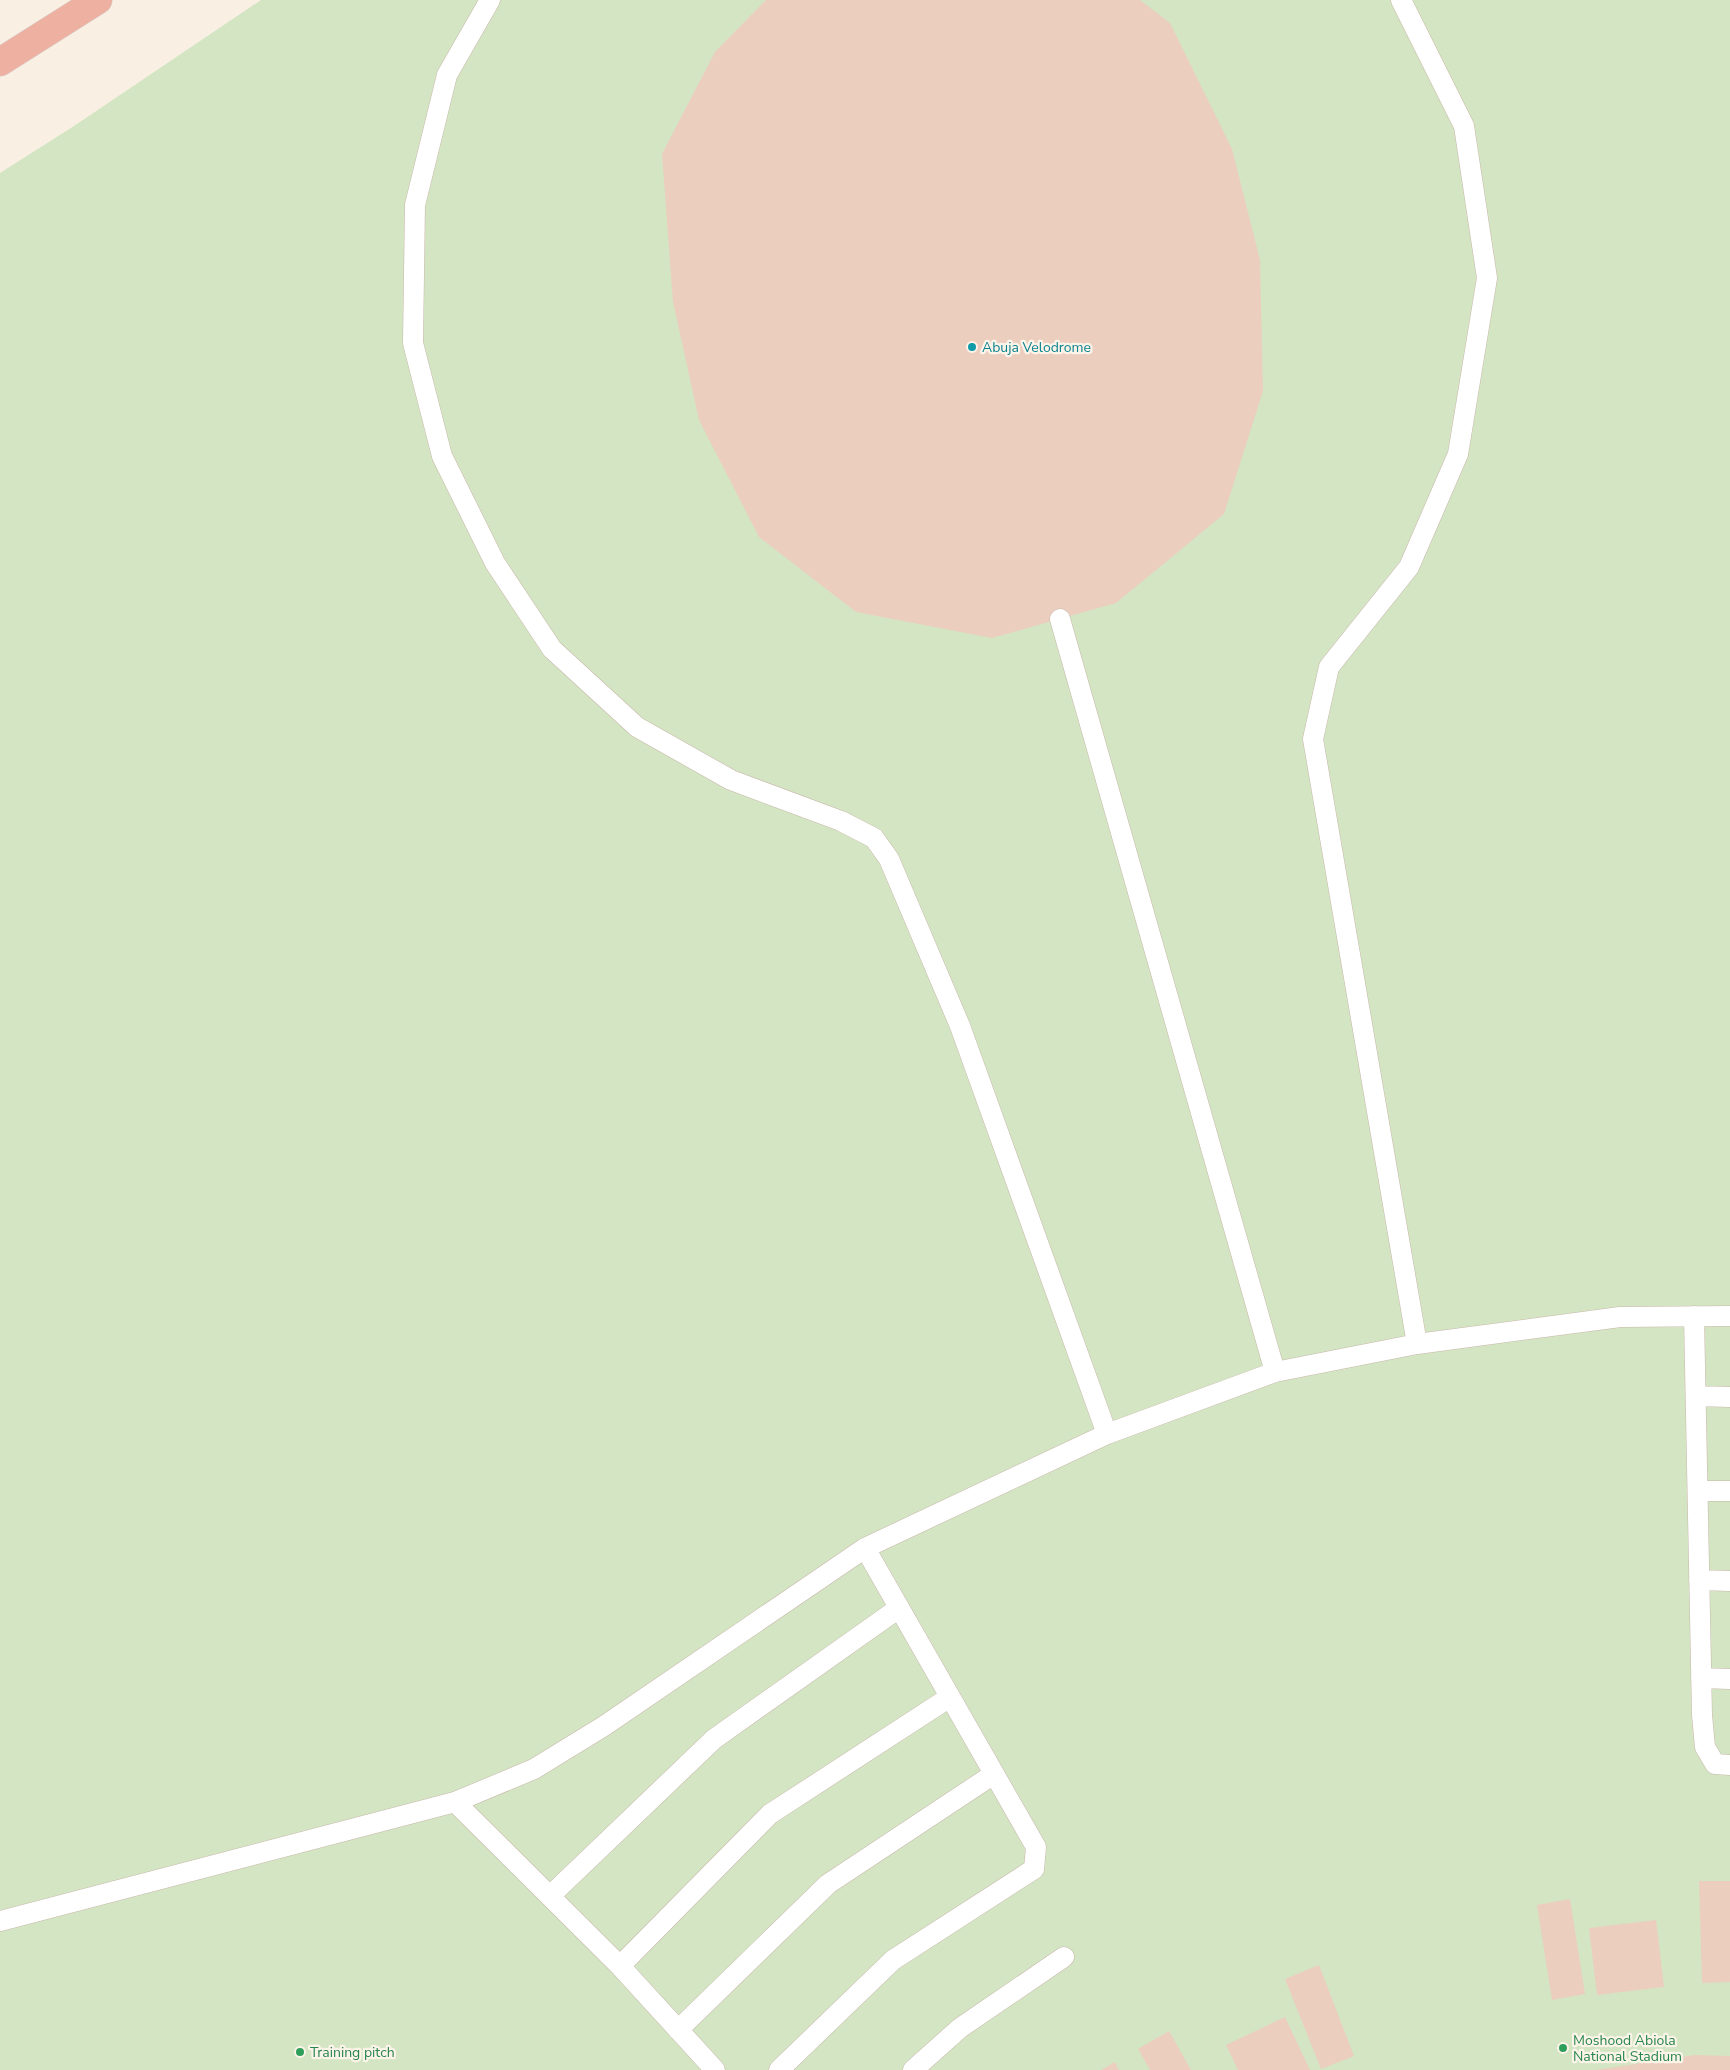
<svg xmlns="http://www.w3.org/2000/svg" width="1730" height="2070" viewBox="0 0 1730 2070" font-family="'Nunito Sans',sans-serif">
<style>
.green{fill:#d3e5c3}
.building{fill:#eccebe}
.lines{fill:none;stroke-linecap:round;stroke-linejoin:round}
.lane-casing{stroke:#c9b7ab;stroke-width:21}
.highway-casing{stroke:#d7d0cd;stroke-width:29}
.lane{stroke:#fff;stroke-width:20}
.highway{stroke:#eeb0a0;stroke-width:28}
.culture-dot{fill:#0f9aa8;stroke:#fdf4e9;stroke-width:2}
.leisure-dot{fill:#2e9e5b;stroke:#fdf4e9;stroke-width:2}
.labels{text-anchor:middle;stroke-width:4.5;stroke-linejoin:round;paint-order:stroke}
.culture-label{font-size:14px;fill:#0d838f;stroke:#fdf4e9;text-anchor:start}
.leisure-label{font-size:14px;fill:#27864d;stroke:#fdf4e9;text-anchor:start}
</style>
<rect width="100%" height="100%" fill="#f9f0e3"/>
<!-- green -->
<path class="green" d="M261,0H1730V2070H0V173L74,126Z"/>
<!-- building -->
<path class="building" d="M766,0H1140L1170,23L1232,149L1260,260L1263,391L1224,514L1116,603L992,638L856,612L759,537L699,420L673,302L662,154L715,52Z
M1699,1881H1730V1982L1702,1983Z
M1570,1899L1585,1994L1552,2000L1537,1905Z
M1656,1920L1664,1987L1597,1995L1589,1928Z
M1319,1965L1354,2056L1321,2069L1285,1979Z
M1285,2017L1310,2070H1238L1226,2045Z
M1169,2031L1191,2070H1150L1138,2049Z
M1695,2055L1730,2056V2070H1596Z
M1115,2062L1119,2070H1101Z"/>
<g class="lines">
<defs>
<path id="lane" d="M490,0L447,75L415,205L413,343L442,456L495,563L552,649L637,727L731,780L841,821L874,838L889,859L960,1026L1107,1434
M1401,0L1464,126L1487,278L1458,454L1409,567L1329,667L1313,739L1417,1344
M1060,619L1275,1372
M1694,1316L1702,1715L1705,1747L1715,1764L1730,1765
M1696,1396L1730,1397
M1698,1491H1730
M1699,1580L1730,1581
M1701,1678L1730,1679
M455,1802L620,1966L715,2070
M550,1896L714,1739L899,1608
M0,1921L455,1802L534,1769L604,1726L865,1548L1107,1434L1275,1372L1417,1344L1620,1317L1730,1316
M620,1966L770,1814L950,1697
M678,2030L828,1884L994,1774
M779,2070L893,1960L1034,1869L1036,1847L865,1548
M913,2070L960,2028L1064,1957"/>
<path id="highway" d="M0,62L98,0"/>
</defs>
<!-- lane casing -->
<use href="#lane" class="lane-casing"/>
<!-- highway casing -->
<use href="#highway" class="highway-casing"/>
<!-- lane -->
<use href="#lane" class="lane"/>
<!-- highway -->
<use href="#highway" class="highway"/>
</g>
<!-- markers -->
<circle class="culture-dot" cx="972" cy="347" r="5"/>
<g class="leisure-dot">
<circle cx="1563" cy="2048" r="5"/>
<circle cx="300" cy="2052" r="5"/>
</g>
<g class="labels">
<!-- culture labels -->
<g class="culture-label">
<text x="982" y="352">Abuja Velodrome</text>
</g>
<!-- leisure labels -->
<g class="leisure-label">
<text x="1573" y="2045">Moshood Abiola<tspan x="1573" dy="16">National Stadium</tspan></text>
<text x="310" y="2057">Training pitch</text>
</g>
</g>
</svg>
